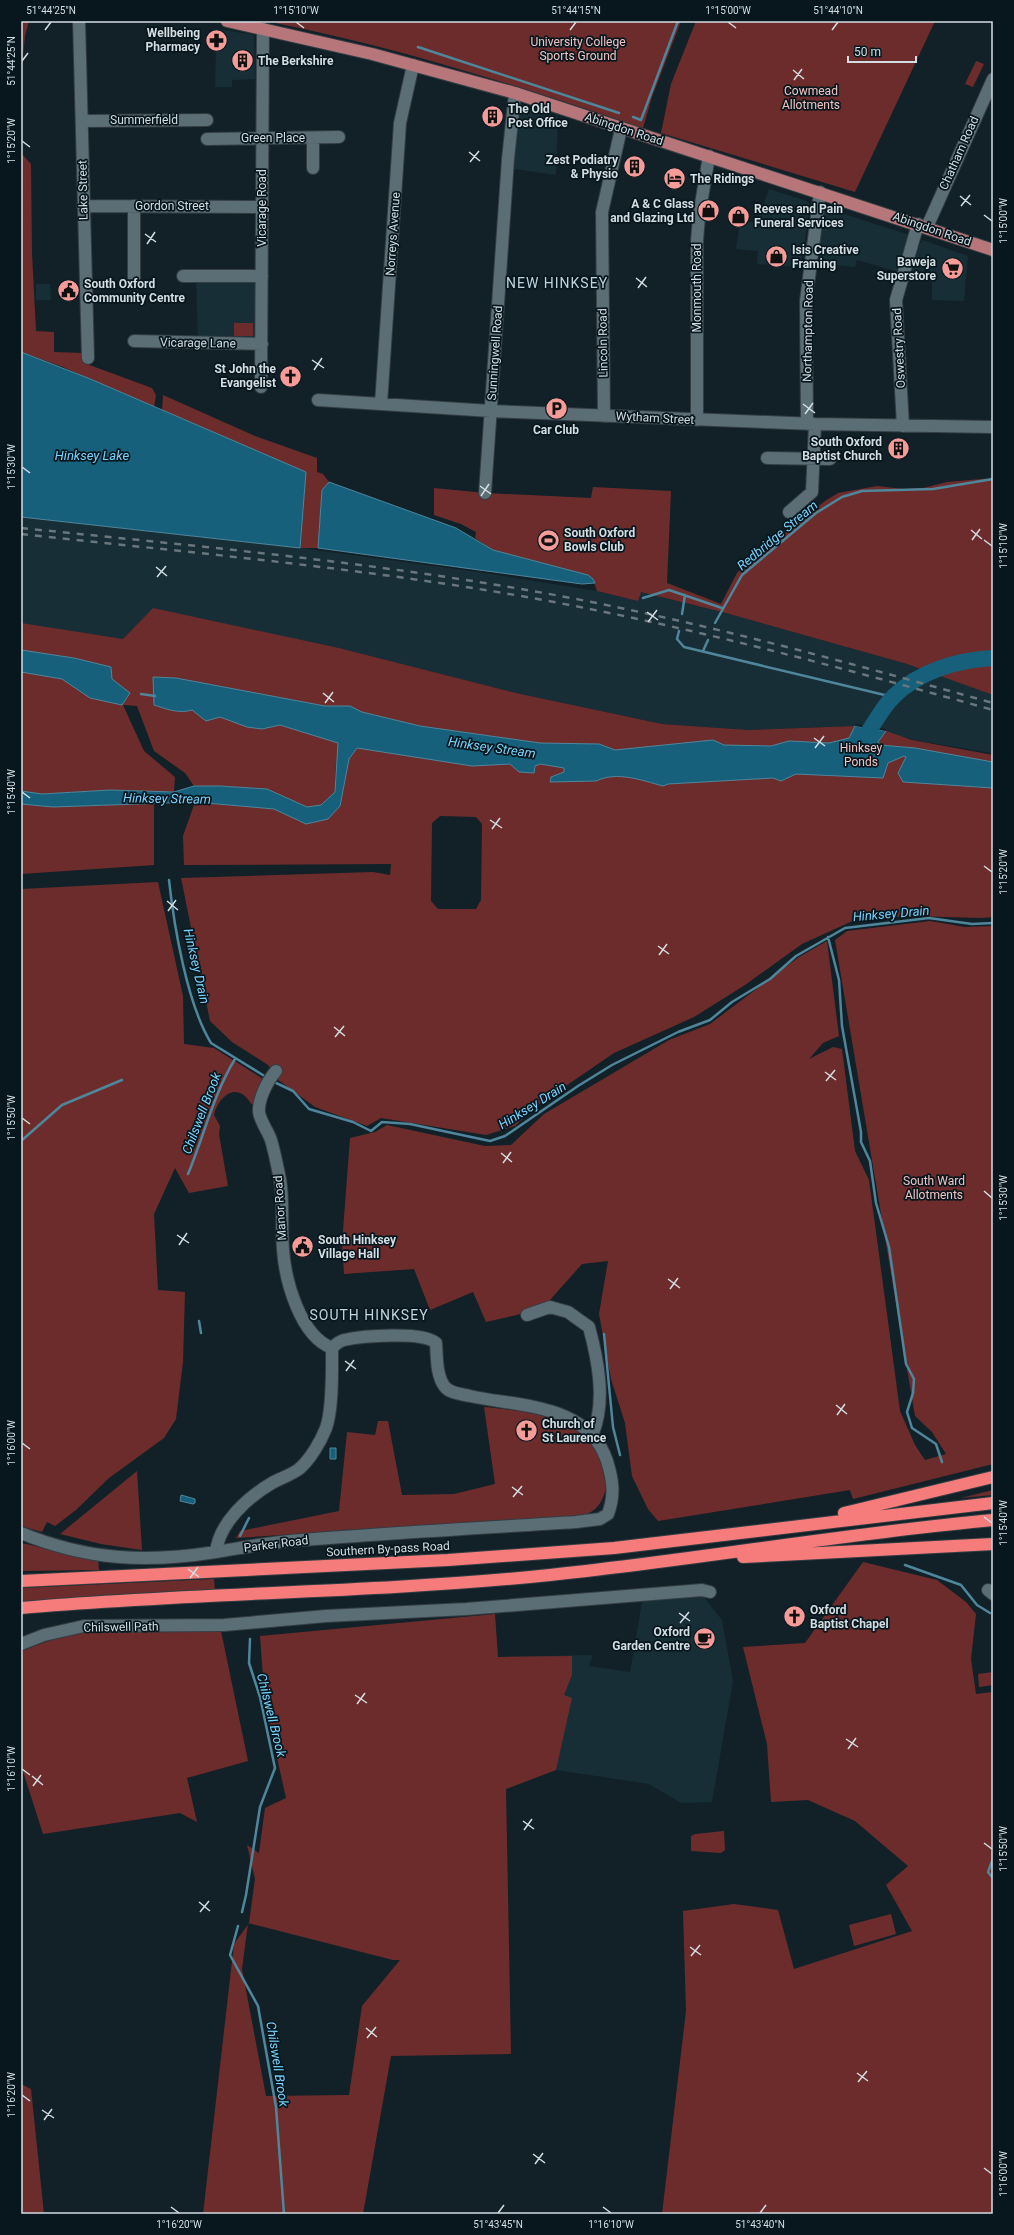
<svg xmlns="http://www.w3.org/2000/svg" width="1014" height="2235" viewBox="0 0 1014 2235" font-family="Roboto,sans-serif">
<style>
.built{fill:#172e37}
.green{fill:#6d2c2c;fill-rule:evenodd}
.water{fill:#16607c;stroke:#4f869b}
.pier{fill:#122128}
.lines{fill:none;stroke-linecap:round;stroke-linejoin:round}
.stream{stroke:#4f869b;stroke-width:2.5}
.river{stroke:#16607c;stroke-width:16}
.minor-casing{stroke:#333d42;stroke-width:14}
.major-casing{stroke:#333d42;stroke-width:14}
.highway-casing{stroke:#333d42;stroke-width:14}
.minor{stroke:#5b6d75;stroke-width:12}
.major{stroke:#b77679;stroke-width:12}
.highway{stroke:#f57c7b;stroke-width:12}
.rail{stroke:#69767c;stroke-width:2.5;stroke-dasharray:7 7;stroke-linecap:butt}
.ticks{fill:none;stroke:#d3dde2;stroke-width:1.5}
.labels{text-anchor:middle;stroke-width:3.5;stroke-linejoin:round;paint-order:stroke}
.poi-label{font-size:12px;font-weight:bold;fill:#d3dde2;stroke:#08171e;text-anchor:start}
.park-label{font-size:12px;fill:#f2c3c1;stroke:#08171e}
.street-label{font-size:12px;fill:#d3dde2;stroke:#08171e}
.water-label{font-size:13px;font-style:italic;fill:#77d4fe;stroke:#08171e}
.quarter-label{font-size:14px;letter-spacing:1px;fill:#c1d4de;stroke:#08171e}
.neatline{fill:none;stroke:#d3dde2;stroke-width:1.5}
.ticks-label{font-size:10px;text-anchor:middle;fill:#d3dde2}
</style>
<rect width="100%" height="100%" fill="#122128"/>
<!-- built -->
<path class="built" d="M213,28L254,35L255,79L232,80V87H215L216,51L213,50Z
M519,103L558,117L556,175L514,169Z
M769,189L807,201L810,205L801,267L757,264L758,251L736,249L740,222H757Z
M826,208L909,235L899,272L857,260L855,267L815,263L823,209Z
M923,240L968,256L964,301L932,300V282L910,275L920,244Z
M196,279L256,280L255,338L198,339Z
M36,284H50L51,300H36Z
M21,517L300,548L478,572L597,591L638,601L641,592L722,612L907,664L993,695V753L919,741L855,726L748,730L662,724L516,693L339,648L153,609L123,639L21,624Z
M702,1595L722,1620L733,1681L712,1802L681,1803L649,1784L556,1770L506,1789L497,1657L593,1655L589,1666L630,1672L642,1602Z"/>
<!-- green -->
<path class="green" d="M21,21H29L25,36L21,74Z
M265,21H681L652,97L643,128C519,86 394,46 265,21Z
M696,21H935L855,192L661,133L671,84Z
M976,61L984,64L973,87L965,84Z
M21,153L31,164L32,253L36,331L54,332V352L83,353L84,363L152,388L156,395L154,408L63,367L21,352Z
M234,323H253V336H234Z
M163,395L255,436L317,458V472L323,474L329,482L322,490L318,548H300L306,472L162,411Z
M993,478V695L907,664L722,612L641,592L638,601L597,591L593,579L493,550L475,538L476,532L461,524L434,515V488L485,493L591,498L593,487L671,491L667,583L721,604L737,573L745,565L825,501L838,493L877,486L903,489L923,488L947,482Z
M153,608L339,648L516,693L662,724L748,730L855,726L886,731L912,740L993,755V917L982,918L912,916L859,918L802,944L745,985L694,1017L614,1053L535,1107L515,1126L486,1135L381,1118L367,1126L315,1107L277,1079L268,1065L232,1042L210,1021L181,878L373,872L390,875L391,864L184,865L183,836L195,802L274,809L306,824L340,806L349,759L357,748L336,762L335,792L321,805L306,807L267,789L220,786H194L185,773L154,751L137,706L123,705L144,751L175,777L174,792L110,790L42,794L21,791V623L123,639ZM440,816L476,817L482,824L481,900L476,909H438L431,901L432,823Z
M154,803V865L21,874V804L53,807Z
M158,882L183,996L184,1044L214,1048L263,1079L260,1103L251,1104C238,1081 219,1095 214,1115L220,1126L219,1134L228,1186L189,1193L175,1168L154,1214L158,1290L185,1292L183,1362L176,1419L164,1438L109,1478L76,1510L55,1526L47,1522L42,1532L21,1526V889Z
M930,921L965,927L993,926V1464L853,1499L850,1490L658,1521L648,1509L632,1476L625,1423L611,1379L599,1314L608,1261L582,1264L542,1309L486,1322L473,1292L430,1310L414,1269L344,1274L342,1244L350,1138L375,1132L387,1125L485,1146L511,1145L544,1114L669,1040L710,1024L799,957L827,941L839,1036L823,1043L809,1059L833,1047L842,1049L855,1151L869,1180L900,1411L915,1445L925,1460L946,1454L932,1432L915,1416L835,940L847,931Z
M484,1407C525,1411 591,1416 603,1464C605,1470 608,1478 607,1485C603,1499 600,1509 585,1515L236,1538L240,1531L339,1511L347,1432L375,1435L378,1421H388L402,1495L454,1494L495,1484Z
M137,1471L142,1550L101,1544L60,1534Z
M993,1490V1495L961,1498Z
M21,1543L98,1559L99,1570L21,1571Z
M863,1562L937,1580L966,1602L976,1614L971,1659L976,1694L993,1692V2214H662L686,2011L683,1911L734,1904L778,1910L794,1969L912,1931L886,1885L908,1866L855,1821L808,1800L771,1802L767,1744L743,1647L805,1643Z
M214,1579L215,1590L21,1602V1588Z
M495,1614L498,1657L572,1656V1675L564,1695L572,1698L556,1770L506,1789L511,2054L391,2056L363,2214H203L234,1944L249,1923L255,1879L247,1845L259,1853L265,1808L286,1798L265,1704L260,1636ZM248,1923L393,1960H400L362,2006L349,2095L266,2096L242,1969Z
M76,1631H221L248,1761L187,1778L197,1822L180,1813L43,1834L21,1765V1651Z
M993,1672V1685L979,1687L978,1674Z
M724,1831L725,1850L721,1853L691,1851V1836L695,1834Z
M891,1914L896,1934L854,1946L849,1925Z
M21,2084L31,2089L44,2214H21Z"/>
<!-- water -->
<path class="water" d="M21,352L88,378L306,472L300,548L21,517Z
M329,482L456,528L493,550L588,575L593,579L595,583L582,584L318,548L322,490Z
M21,650L74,658L111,667L112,679L130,693L122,705L90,698L62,679L21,672Z
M153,677L176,678L325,706H350L362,712L420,726L540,743L599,744L615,750L713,740L724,745L771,746L789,741L829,743L849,738L855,726L886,731L878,742L880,745L915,748L993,762V788L903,782L898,773L906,757L904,756L888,763L883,778L796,774L781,781L773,778L668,784L663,786C641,780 617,771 596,781L550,782L551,777L564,772V768L540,764L535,766L534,773L519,772L510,764L472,766L357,748L349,759L340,806L328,819L306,824L274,809L195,802L53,807L21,804V791L42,794L110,790L174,792L194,786H220L267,789L307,807L321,805L335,792L338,743L280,725L262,729L247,727L220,717L206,721L192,710C179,714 166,709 154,705Z
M330,1448H336V1459H330Z
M181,1495L195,1499V1503L193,1504L180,1501Z"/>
<!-- pier -->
<path class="pier" d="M856,724L886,729V731L855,726Z"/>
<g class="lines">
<!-- stream -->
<path class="stream" d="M418,47L619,113
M633,117L641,120L678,21
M643,598L669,590L722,608
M682,614L685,595
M715,623L742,575L816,513L842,497L862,491L933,489L993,479
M679,631L677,639L684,647L893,697
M703,651L708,640
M141,694L155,696
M169,880C174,926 187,1004 211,1043L266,1077
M828,937L839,980L842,1026L861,1132V1142L870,1161L876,1203L889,1247L906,1364L914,1379L913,1393L907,1412L912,1428L936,1444L942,1462
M272,1081L293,1091L309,1109L353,1122L371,1131L382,1122L410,1124L490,1141L505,1136L578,1086L612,1065L678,1032L710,1020L732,1002L770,979L796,956L845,928L929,918L972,924L993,923
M21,1141L62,1105L122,1080
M188,1174C204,1136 213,1095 235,1059
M199,1321L201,1333
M604,1334L613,1427L620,1455
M240,1536L249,1518
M905,1565L961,1585L977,1605L990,1613
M992,1877L988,1872L993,1859
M242,1912L246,1895L260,1807L275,1768L260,1697L249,1663L250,1639
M238,1926L230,1955L258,2006L276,2107L284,2214"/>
<!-- river -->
<path class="river" d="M859,744C872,730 879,711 893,697C919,671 957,660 993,658"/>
<defs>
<path id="minor" d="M79,21L88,358
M82,121L207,120
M207,139L339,137
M313,168V138
M83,206L262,207
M134,206V283
M927,227L993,79
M183,276H262
M134,341L262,344
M261,387L263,29
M318,400L491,411L815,424L993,427
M381,404L400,123L413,65
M604,416L602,212L621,129
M697,420V241L699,216L709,156
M807,424L806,301L820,192
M903,426L896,300L918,224
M767,458L830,459
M485,493L508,159L515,93
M789,512L812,492L815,424
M276,1071C268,1080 258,1099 259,1112C260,1121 268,1131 271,1140C275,1153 277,1166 280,1179C284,1202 281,1226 283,1249C285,1280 300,1336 332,1348
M527,1315L550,1307L568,1312L589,1327C598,1360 606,1401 593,1433
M21,1533C86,1560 146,1563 216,1552C241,1548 265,1543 290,1541C386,1533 481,1528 576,1522L600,1519L608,1514C615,1495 613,1480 607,1461C588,1403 519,1407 470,1396C462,1394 451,1394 445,1387C436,1376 437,1356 436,1343C423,1331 362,1336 344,1340C340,1341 335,1345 332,1348
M216,1552C219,1523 248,1497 272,1483C281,1478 291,1475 299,1469C310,1460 321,1441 326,1428C333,1409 332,1369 332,1348
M988,1590L993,1594
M21,1644L44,1635L84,1626L224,1625L326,1616L466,1609L702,1590L710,1592"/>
<path id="major" d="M227,21L372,54L515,93L993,250"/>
<path id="highway" d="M844,1513L993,1477
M743,1557L993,1544
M21,1581L448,1560L614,1548L993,1503
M21,1608C190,1593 361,1593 530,1577C685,1562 838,1534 993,1520"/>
</defs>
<!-- minor casing -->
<use href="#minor" class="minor-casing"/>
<!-- major casing -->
<use href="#major" class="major-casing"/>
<!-- highway casing -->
<use href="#highway" class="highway-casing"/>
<!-- minor -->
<use href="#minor" class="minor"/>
<!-- major -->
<use href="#major" class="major"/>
<!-- highway -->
<use href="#highway" class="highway"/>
<!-- rail -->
<path class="rail" d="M21,528C186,545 351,560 515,588C677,615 835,659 993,703
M21,534C185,552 352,567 515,595C677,623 835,666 993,710"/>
</g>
<!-- ticks -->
<path class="ticks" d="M296,22L304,28M728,22L736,28M45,30L51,22M570,30L576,22M832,30L838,22M22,61L28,53M793,70L804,79M794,80L802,69M22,141L30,147M469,152L480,161M470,162L479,151M960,196L971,205M961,206L970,195M984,215L992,221M145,234L156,242M147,244L155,232M636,278L647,287M638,288L646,277M312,360L324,368M314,370L322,358M803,404L815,413M805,414L813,403M22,467L30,473M480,486L491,494M481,496L489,484M971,530L982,539M972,540L980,529M984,540L992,546M156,567L167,576M157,577L166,566M647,612L658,620M648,622L657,610M323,693L334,702M325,703L333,692M814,738L825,746M815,748L824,736M22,792L30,798M490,820L502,828M492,829L500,818M984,866L992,872M167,901L178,910M168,911L176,900M658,946L669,954M659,955L667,944M334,1027L345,1036M335,1037L344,1026M825,1072L836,1080M826,1081L835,1070M22,1118L30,1124M501,1153L512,1162M503,1163L511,1152M984,1191L992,1198M177,1235L189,1243M179,1245L187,1233M668,1279L680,1288M670,1289L678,1278M345,1361L356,1369M346,1371L354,1360M836,1405L847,1414M837,1415L845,1404M22,1443L30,1449M512,1487L523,1495M513,1497L522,1486M984,1517L992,1523M188,1569L199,1577M190,1578L198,1567M679,1613L690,1621M680,1623L689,1612M355,1695L367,1703M357,1704L365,1693M846,1739L858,1747M848,1749L856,1738M22,1769L30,1775M32,1776L43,1785M33,1786L41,1775M523,1821L534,1829M524,1830L532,1819M984,1843L992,1849M199,1902L210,1911M200,1912L209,1901M690,1947L701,1955M691,1956L700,1945M366,2028L377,2037M367,2038L376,2027M857,2073L868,2081M858,2082L867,2071M22,2095L30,2101M42,2110L54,2118M44,2120L52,2109M533,2154L545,2163M535,2164L543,2153M984,2168L992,2174M171,2207L179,2213M603,2207L611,2213M498,2213L504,2205M760,2213L766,2205"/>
<!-- icons -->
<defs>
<symbol id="pharmacy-disc" viewBox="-11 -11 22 22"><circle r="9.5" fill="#f59b98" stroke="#08171e"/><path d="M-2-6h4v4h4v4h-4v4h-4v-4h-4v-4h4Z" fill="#111"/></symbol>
<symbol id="building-disc" viewBox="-11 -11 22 22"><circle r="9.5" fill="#f59b98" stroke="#08171e"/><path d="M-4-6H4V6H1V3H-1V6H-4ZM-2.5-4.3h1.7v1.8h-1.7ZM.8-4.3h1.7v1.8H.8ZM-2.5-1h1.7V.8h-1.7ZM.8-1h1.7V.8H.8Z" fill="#111"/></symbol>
<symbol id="hotel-disc" viewBox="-11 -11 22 22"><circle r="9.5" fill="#f59b98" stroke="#08171e"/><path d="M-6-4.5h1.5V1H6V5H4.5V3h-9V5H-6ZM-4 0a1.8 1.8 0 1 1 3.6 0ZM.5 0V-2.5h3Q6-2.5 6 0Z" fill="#111"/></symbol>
<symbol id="shop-disc" viewBox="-11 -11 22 22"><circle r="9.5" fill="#f59b98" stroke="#08171e"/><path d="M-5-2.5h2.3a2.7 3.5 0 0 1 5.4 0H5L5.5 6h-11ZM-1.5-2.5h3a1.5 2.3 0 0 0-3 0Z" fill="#111"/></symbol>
<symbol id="supermarket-disc" viewBox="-11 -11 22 22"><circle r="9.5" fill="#f59b98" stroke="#08171e"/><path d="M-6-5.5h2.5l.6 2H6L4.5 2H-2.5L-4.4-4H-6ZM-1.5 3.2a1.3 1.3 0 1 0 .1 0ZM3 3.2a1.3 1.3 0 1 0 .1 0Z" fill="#111"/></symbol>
<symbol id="civic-disc" viewBox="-11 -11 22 22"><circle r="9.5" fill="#f59b98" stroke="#08171e"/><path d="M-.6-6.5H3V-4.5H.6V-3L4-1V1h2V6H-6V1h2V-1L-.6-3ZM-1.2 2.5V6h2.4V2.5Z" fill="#111"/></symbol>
<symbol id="church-disc" viewBox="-11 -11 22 22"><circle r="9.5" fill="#f59b98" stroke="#08171e"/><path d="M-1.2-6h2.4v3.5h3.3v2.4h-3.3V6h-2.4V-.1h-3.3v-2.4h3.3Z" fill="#111"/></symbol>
<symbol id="parking-disc" viewBox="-11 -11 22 22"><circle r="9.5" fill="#f59b98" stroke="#08171e"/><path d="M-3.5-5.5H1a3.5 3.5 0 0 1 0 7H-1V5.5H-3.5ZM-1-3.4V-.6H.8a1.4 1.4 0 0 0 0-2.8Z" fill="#111"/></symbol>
<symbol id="stadium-disc" viewBox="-11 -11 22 22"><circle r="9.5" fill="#f59b98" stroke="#08171e"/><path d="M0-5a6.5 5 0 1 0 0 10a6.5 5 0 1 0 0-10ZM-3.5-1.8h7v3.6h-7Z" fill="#111"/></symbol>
<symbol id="cafe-disc" viewBox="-11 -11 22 22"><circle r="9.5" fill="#f59b98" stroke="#08171e"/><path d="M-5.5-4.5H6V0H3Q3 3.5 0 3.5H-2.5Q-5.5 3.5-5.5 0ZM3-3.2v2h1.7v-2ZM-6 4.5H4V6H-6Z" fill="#111"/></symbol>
</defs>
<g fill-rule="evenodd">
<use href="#pharmacy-disc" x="204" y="28" width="25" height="25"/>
<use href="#building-disc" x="230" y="48" width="25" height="25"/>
<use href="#building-disc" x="480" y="104" width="25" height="25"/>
<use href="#building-disc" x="622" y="154" width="25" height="25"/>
<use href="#hotel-disc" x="662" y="166" width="25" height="25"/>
<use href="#shop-disc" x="696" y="198" width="25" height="25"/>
<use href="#shop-disc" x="726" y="204" width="25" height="25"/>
<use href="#shop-disc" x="764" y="244" width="25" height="25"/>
<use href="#supermarket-disc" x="940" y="256" width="25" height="25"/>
<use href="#civic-disc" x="56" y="278" width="25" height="25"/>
<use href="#church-disc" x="278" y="364" width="25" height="25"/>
<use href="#parking-disc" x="544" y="396" width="25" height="25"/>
<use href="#building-disc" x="886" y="436" width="25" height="25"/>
<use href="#stadium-disc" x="536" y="528" width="25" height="25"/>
<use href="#civic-disc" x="290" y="1234" width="25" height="25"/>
<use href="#church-disc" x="514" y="1418" width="25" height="25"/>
<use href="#church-disc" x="782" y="1604" width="25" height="25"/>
<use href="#cafe-disc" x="692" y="1626" width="25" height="25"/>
</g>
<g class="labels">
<!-- poi labels -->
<g class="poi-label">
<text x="200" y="37" text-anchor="end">Wellbeing<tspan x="200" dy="14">Pharmacy</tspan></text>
<text x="258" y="65">The Berkshire</text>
<text x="508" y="113">The Old<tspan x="508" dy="14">Post Office</tspan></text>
<text x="618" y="164" text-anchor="end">Zest Podiatry<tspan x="618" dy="14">&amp; Physio</tspan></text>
<text x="690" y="183">The Ridings</text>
<text x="694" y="208" text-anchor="end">A &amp; C Glass<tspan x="694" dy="14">and Glazing Ltd</tspan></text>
<text x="754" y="213">Reeves and Pain<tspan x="754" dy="14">Funeral Services</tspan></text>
<text x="792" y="254">Isis Creative<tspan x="792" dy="14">Framing</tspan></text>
<text x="936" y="266" text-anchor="end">Baweja<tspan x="936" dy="14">Superstore</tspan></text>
<text x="84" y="288">South Oxford<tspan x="84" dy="14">Community Centre</tspan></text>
<text x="276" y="373" text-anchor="end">St John the<tspan x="276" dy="14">Evangelist</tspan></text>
<text x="556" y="434" text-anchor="middle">Car Club</text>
<text x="882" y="446" text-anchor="end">South Oxford<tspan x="882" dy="14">Baptist Church</tspan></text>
<text x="564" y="537">South Oxford<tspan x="564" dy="14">Bowls Club</tspan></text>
<text x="318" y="1244">South Hinksey<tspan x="318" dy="14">Village Hall</tspan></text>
<text x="542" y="1428">Church of<tspan x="542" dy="14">St Laurence</tspan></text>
<text x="810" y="1614">Oxford<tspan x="810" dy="14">Baptist Chapel</tspan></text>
<text x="690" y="1636" text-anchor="end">Oxford<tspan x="690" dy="14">Garden Centre</tspan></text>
</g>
<!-- park labels -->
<g class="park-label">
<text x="578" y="46">University College<tspan x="578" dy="14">Sports Ground</tspan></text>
<text x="811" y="95">Cowmead<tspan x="811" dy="14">Allotments</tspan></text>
<text x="861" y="752">Hinksey<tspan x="861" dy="14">Ponds</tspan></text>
<text x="934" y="1185">South Ward<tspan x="934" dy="14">Allotments</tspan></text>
</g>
<!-- street labels -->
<g class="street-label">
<text x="144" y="124">Summerfield</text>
<text transform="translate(624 129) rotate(18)" y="4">Abingdon Road</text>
<text x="273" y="142">Green Place</text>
<text transform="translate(959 153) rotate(-66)" y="4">Chatham Road</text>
<text transform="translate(83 190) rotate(-91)" y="4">Lake Street</text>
<text x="172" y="210">Gordon Street</text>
<text transform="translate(262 208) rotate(-90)" y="4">Vicarage Road</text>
<text transform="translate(932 229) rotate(19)" y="4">Abingdon Road</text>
<text transform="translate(393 234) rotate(-86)" y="4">Norreys Avenue</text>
<text transform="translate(697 288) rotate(-90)" y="4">Monmouth Road</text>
<text transform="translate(808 331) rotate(-89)" y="4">Northampton Road</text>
<text transform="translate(198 343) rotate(1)" y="4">Vicarage Lane</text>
<text transform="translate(603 343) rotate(-91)" y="4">Lincoln Road</text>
<text transform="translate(899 348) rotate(-93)" y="4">Oswestry Road</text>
<text transform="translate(495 353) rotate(-86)" y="4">Sunningwell Road</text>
<text transform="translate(655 418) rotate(3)" y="4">Wytham Street</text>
<text transform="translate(280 1208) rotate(-94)" y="4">Manor Road</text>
<text transform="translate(276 1544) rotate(-7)" y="4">Parker Road</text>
<text transform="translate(388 1549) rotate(-3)" y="4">Southern By-pass Road</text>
<text transform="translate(121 1627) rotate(-1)" y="4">Chilswell Path</text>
</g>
<!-- water labels -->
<g class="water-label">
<text x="92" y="460">Hinksey Lake</text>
<text transform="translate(777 535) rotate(-40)" y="5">Redbridge Stream</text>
<text transform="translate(492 747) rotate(8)" y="5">Hinksey Stream</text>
<text transform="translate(167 798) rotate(1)" y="5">Hinksey Stream</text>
<text transform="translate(891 913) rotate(-5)" y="5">Hinksey Drain</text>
<text transform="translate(197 966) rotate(77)" y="5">Hinksey Drain</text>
<text transform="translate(532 1105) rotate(-32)" y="5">Hinksey Drain</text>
<text transform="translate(201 1113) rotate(-69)" y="5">Chilswell Brook</text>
<text transform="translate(272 1715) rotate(76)" y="5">Chilswell Brook</text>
<text transform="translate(278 2064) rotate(81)" y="5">Chilswell Brook</text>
</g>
<!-- quarter labels -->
<g class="quarter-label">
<text x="557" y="288">NEW HINKSEY</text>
<text x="369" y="1320">SOUTH HINKSEY</text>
</g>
</g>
<!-- border -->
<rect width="1014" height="2235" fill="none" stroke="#08171e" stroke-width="44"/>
<!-- scale -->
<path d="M848 56v6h68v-6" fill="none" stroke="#d3dde2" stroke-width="2"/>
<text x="854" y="56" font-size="12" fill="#d3dde2" stroke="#08171e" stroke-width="3" paint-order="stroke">50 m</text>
<rect x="22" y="22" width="970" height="2191" class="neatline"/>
<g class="ticks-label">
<text x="51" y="14">51°44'25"N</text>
<text x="296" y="14">1°15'10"W</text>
<text x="576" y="14">51°44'15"N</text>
<text x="728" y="14">1°15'00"W</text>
<text x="838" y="14">51°44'10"N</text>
<text transform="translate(11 61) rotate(-90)" y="4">51°44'25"N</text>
<text transform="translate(11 141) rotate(-90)" y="4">1°15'20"W</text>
<text transform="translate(1003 221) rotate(-90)" y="4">1°15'00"W</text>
<text transform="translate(11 467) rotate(-90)" y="4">1°15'30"W</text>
<text transform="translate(1003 546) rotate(-90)" y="4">1°15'10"W</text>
<text transform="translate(11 792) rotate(-90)" y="4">1°15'40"W</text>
<text transform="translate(1003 872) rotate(-90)" y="4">1°15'20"W</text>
<text transform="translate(11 1118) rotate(-90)" y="4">1°15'50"W</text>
<text transform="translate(1003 1198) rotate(-90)" y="4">1°15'30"W</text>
<text transform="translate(11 1443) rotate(-90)" y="4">1°16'00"W</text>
<text transform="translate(1003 1523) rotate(-90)" y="4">1°15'40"W</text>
<text transform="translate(11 1769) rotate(-90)" y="4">1°16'10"W</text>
<text transform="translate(1003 1849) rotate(-90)" y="4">1°15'50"W</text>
<text transform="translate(11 2095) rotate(-90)" y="4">1°16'20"W</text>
<text transform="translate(1003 2174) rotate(-90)" y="4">1°16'00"W</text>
<text x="179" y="2228">1°16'20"W</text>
<text x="498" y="2228">51°43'45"N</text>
<text x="611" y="2228">1°16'10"W</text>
<text x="760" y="2228">51°43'40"N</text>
</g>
</svg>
